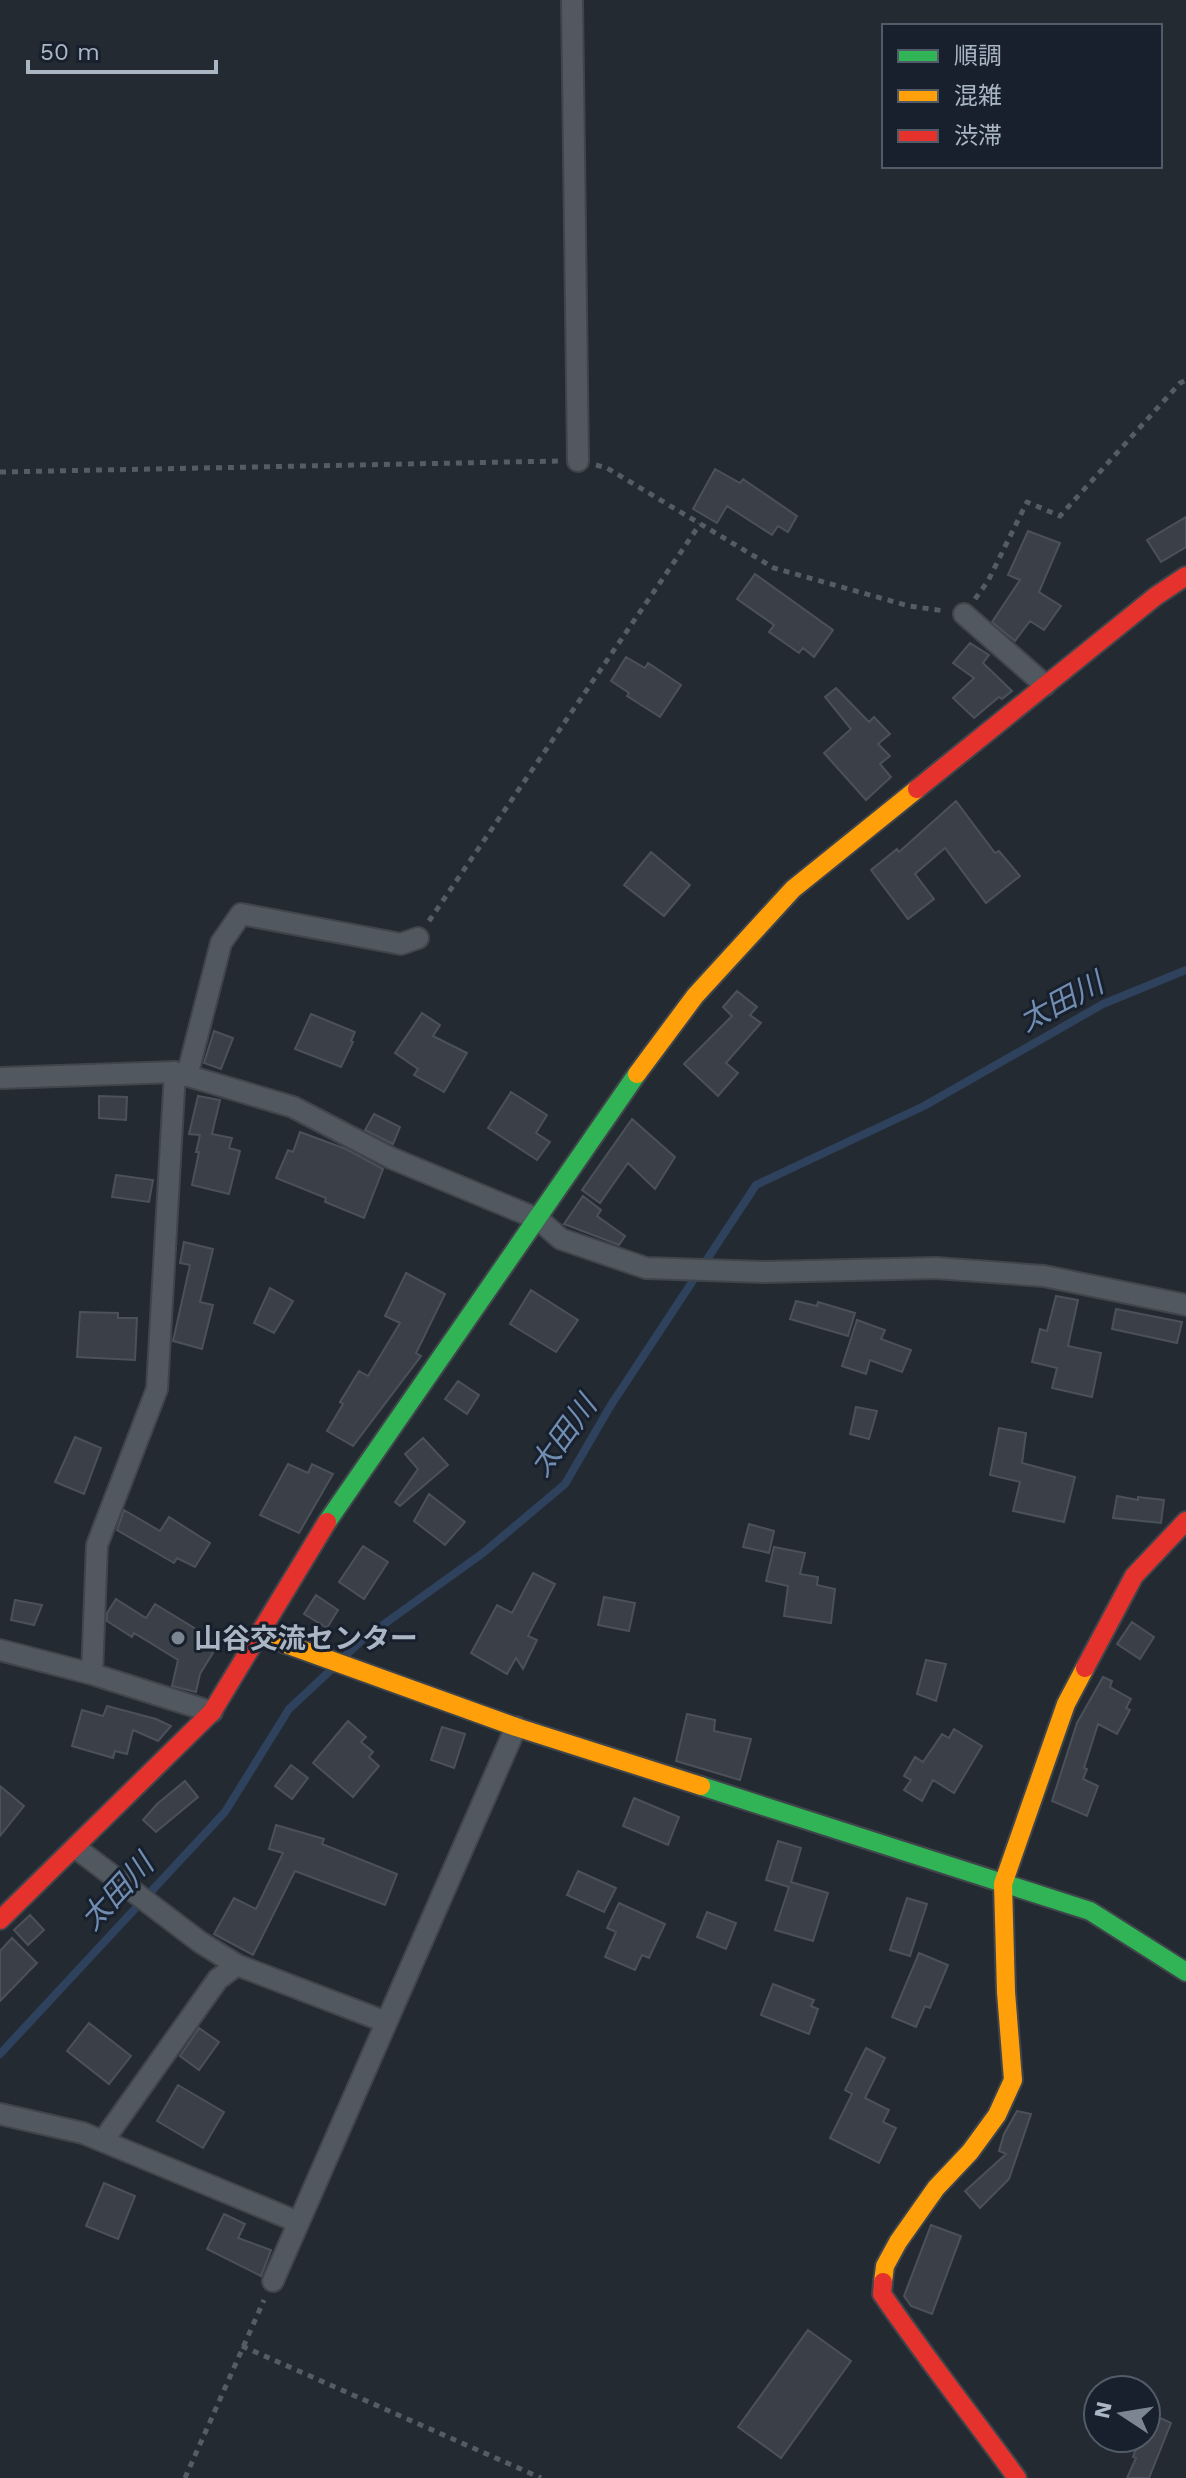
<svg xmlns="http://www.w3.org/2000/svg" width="1186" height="2478" viewBox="0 0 1186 2478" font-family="'Work Sans','Noto Sans JP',sans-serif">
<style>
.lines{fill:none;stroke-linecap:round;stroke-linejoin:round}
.stream{stroke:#2e425d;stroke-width:8}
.building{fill:#3b4048;stroke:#4b515a;stroke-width:2}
.street-casing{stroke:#40454b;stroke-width:24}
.fast-casing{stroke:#40454b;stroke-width:22}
.slow-casing{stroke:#40454b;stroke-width:22}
.jam-casing{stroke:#40454b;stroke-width:22}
.path{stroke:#555c63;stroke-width:5;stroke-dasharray:6 6;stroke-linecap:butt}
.street{stroke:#525860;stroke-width:20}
.fast{stroke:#30b455;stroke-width:18}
.slow{stroke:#ff9f0a;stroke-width:18}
.jam{stroke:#e5322d;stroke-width:18}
.poi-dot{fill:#7c8592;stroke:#17202c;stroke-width:3}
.labels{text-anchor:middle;stroke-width:6;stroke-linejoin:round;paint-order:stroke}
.poi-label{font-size:28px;font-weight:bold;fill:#abb6c5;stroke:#17202c;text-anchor:start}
.water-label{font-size:30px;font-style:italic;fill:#718db1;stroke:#17202c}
</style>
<rect width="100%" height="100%" fill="#242a32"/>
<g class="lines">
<!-- stream -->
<path class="stream" d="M342,1659L362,1640L483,1553L565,1484L611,1405L756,1185L924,1106L1103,1004L1186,970
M0,2054L225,1812L289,1709L333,1668"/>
</g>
<!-- building -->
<path class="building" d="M715,469L740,483L743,479L797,516L788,532L778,526L772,535L727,506L717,523L693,509Z
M1186,517V547L1161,562L1147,540Z
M1028,531L1060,543L1039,592L1061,606L1044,630L1030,621L1015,641L992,622L1020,580L1008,575Z
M755,574L833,630L814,657L803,648L799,653L769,632L774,625L737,599Z
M970,643L989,655L983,663L1012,691L1002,699L999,697L974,718L953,698L974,678L953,663Z
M626,657L645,668L648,663L681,685L660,717L627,696L629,693L611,681Z
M836,688L869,722L874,717L890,734L878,744L890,756L880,764L891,777L866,800L824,753L851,729L825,697Z
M956,801L995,853L999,851L1020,876L986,903L945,848L915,874L934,899L908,919L871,870L897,849L899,852Z
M651,852L690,885L664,916L624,885Z
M737,991L757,1007L750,1015L761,1023L726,1063L738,1073L718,1096L684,1064L732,1016L723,1007Z
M422,1013L440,1025L433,1036L467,1053L444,1092L414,1075L418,1069L395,1053Z
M311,1014L355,1032L351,1041L353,1042L341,1067L295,1049Z
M214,1031L233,1038L221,1069L204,1063Z
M511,1092L547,1115L536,1133L550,1142L537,1160L488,1128Z
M99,1096L127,1097L126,1120L99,1118Z
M198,1096L220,1100L212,1134L232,1138L229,1148L240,1151L229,1194L192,1185L199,1152H196L200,1135L189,1134Z
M374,1114L400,1127L393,1144L365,1130Z
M632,1119L675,1157L655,1189L628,1163L600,1203L582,1190Z
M300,1132L346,1149L383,1169L364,1218L325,1202L326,1198L276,1178L288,1150L293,1152Z
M116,1175L153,1180L149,1202L112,1197Z
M583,1196L601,1210L597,1216L625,1236L619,1245L564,1224Z
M184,1242L213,1249L200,1302L213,1305L202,1349L173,1341L190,1265L180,1263Z
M406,1273L445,1294L416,1353L421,1356L353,1446L327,1431L343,1404L340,1402L359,1371L368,1376L400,1323L385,1316Z
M270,1288L293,1301L274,1333L254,1323Z
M531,1290L578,1320L556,1352L510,1324Z
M1056,1296L1078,1300L1068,1346L1101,1353L1092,1397L1052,1388L1057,1368L1032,1362L1040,1329L1047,1331Z
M796,1301L817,1306L818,1302L855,1313L848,1336L790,1319Z
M1116,1309L1182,1322L1177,1343L1112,1329Z
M80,1312L118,1313V1318H137L135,1360L77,1357Z
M857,1320L885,1330L881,1339L911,1350L902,1372L870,1360L866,1374L842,1366Z
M458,1381L479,1395L467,1414L445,1399Z
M856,1407L877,1411L869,1439L850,1434Z
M999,1428L1026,1433L1022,1463L1075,1477L1064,1522L1013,1511L1020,1482L990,1475Z
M75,1437L101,1448L84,1494L55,1482Z
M423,1438L448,1465L400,1506L395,1502L418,1469L405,1454Z
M288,1464L308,1473L312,1464L333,1474L299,1533L260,1515Z
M429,1494L465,1522L445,1545L414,1521Z
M1117,1496L1138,1500V1497L1164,1500L1161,1523L1113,1518Z
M124,1510L160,1531L169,1517L210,1543L195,1567L177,1558L174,1563L117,1530Z
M749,1524L774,1531L769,1553L743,1547Z
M363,1546L388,1562L364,1599L339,1582Z
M774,1547L805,1553L800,1574L818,1577L817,1585L835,1589L831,1623L784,1616L788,1586L766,1581Z
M533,1573L555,1584L528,1636L537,1640L523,1669L516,1658L507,1674L471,1653L497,1605L512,1613Z
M316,1595L338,1610L327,1628L304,1614Z
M604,1597L635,1603L629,1631L598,1625Z
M116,1599L146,1618L155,1604L219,1643L200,1674L196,1692L172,1686L178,1660L134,1633L132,1637L107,1621V1613Z
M15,1600L42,1605L34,1625L11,1620Z
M1132,1622L1154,1637L1140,1659L1117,1644Z
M926,1660L946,1664L936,1701L917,1694Z
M1103,1677L1112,1681L1110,1687L1131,1699L1126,1708L1130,1710L1117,1734L1098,1724L1084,1768L1087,1769L1083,1779L1098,1786L1087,1816L1052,1801L1077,1723Z
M107,1706L156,1719L171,1726L158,1741L133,1730L127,1754L115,1751L113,1758L72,1746L82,1710L103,1716Z
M687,1714L715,1720L714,1731L751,1739L740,1780L676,1761Z
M348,1721L366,1737L361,1742L373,1752L369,1757L379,1766L353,1797L313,1763Z
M442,1727L465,1734L454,1768L431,1760Z
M954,1729L982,1746L954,1793L933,1780L922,1801L904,1790L911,1780L904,1776L915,1757L923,1762L942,1734L949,1738Z
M291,1765L308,1778L292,1799L275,1786Z
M185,1781L198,1797L156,1832L143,1820L157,1804Z
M0,1786L24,1806L0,1836Z
M634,1798L679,1817L668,1845L623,1826Z
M276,1825L324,1839L322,1844L397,1874L385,1905L295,1871L253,1955L214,1934L234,1898L256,1909L283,1853L269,1849Z
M778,1841L801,1848L791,1882L828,1893L813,1941L775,1930L789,1887L766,1880Z
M578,1871L616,1888L604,1912L567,1895Z
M907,1898L927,1904L910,1956L890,1950Z
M619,1903L665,1924L649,1958L642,1955L635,1970L605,1957L616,1932L607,1928Z
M707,1912L736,1923L726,1949L697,1937Z
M30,1915L44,1930L28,1945L14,1930Z
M12,1938L37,1963L0,2001V1951Z
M919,1953L948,1965L930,2008L925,2006L916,2027L892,2017Z
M773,1984L814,2000L811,2006L818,2009L809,2034L761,2015Z
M89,2023L131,2056L109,2084L67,2051Z
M199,2028L219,2042L199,2070L180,2056Z
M866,2048L885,2058L865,2098L889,2110L883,2122L896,2128L879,2163L830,2138L852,2094L845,2090Z
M178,2085L224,2112L203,2148L157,2121Z
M1017,2111L1031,2114L1009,2179L980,2208L965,2191L1006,2154L999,2151L1004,2134Z
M104,2183L135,2196L118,2239L86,2226Z
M224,2214L245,2224L238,2238L271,2250L261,2276L207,2249Z
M931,2225L961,2236L932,2314L911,2306L904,2296Z
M808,2330L851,2361L781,2458L738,2427Z
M1156,2416L1171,2423L1149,2478H1127L1136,2458L1133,2457L1140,2438H1146V2433L1148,2434Z"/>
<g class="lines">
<defs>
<path id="street" d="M572,0L578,461
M964,614L1045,685
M187,1076L221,943L241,914L401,944L418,938
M0,1078L175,1072L293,1107L391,1158L538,1219L561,1239L646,1268L765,1272L936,1268L1044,1276L1186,1305
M0,1650L92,1674L212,1712
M92,1674L97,1545L157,1389L175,1072
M76,1848L200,1942L237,1965
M0,2114L83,2133L298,2222
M103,2141L218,1979L237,1965L386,2022
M273,2281L516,1727"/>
<path id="fast" d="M327,1522L637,1074
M701,1786L1090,1911L1186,1972"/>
<path id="slow" d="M637,1074L695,996L793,889L917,789
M258,1634L516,1727L701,1786
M883,2282L885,2266L898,2242L936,2188L970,2152L997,2115L1013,2080L1006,1992L1003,1884L1066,1704L1085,1668"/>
<path id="jam" d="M917,789L1156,596L1186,576
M1085,1668L1134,1576L1186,1521
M0,1920L212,1712L327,1522
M883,2282L882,2294C925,2357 972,2416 1017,2478"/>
</defs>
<!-- street casing -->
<use href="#street" class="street-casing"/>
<!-- fast casing -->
<use href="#fast" class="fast-casing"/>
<!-- slow casing -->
<use href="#slow" class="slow-casing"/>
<!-- jam casing -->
<use href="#jam" class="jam-casing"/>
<!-- path -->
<path class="path" d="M596,465L607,468L774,568L909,606L945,611
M0,472L559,461
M975,599L988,581L1027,502L1060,516L1180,383L1186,380
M429,921L700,524
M242,2346L541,2478
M185,2478L264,2300"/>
<!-- street -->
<use href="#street" class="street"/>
<!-- fast -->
<use href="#fast" class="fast"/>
<!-- slow -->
<use href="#slow" class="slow"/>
<!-- jam -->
<use href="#jam" class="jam"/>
</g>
<!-- markers -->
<circle class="poi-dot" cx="178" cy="1638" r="8"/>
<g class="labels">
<!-- poi labels -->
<g class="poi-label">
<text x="194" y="1648">山谷交流センター</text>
</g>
<!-- water labels -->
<g class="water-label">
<text transform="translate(1061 1002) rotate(-28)" y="10">太田川</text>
<text transform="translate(563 1436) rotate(-54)" y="10">太田川</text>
<text transform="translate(117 1892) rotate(-47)" y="10">太田川</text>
</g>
</g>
<!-- legend -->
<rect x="882" y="24" width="280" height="144" fill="#17202c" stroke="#525c69" stroke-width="2"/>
<rect x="898" y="50" width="40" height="12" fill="#30b455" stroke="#525c69" stroke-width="2"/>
<text x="954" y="64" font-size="24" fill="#abb6c5">順調</text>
<rect x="898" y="90" width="40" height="12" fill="#ff9f0a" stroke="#525c69" stroke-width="2"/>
<text x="954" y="104" font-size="24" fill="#abb6c5">混雑</text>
<rect x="898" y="130" width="40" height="12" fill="#e5322d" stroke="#525c69" stroke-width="2"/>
<text x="954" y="144" font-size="24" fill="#abb6c5">渋滞</text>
<!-- north arrow -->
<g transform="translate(1122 2414) rotate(282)"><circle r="38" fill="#17202c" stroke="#525c69" stroke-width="2"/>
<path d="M0-6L14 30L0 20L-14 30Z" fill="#7c8592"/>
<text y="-12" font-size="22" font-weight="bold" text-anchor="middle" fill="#abb6c5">N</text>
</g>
<!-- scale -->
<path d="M28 60v12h188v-12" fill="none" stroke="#abb6c5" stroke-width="4"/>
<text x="40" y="60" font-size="24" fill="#abb6c5" stroke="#17202c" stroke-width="6" paint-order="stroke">50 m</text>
</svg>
